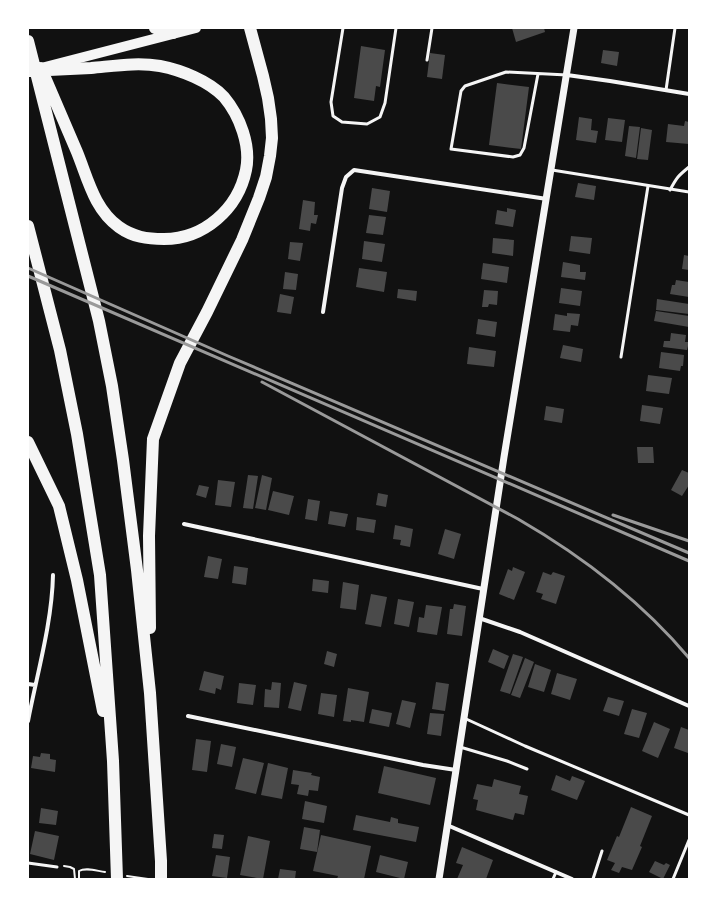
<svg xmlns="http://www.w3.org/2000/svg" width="717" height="907" viewBox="0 0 717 907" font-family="'IBM Plex Serif',serif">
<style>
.building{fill:#4a4a4a}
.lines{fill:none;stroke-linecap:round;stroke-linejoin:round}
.path{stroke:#f5f5f5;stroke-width:2}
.service{stroke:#f5f5f5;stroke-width:3}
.minor{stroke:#f5f5f5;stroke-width:4}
.tertiary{stroke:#f5f5f5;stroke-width:7}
.primary{stroke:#f5f5f5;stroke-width:10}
.motorway{stroke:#f5f5f5;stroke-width:12}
.rail{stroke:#9a9a9a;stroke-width:3}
</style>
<rect width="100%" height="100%" fill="#111"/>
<!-- building -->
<path class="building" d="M512,28H544L545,32L516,42Z
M361,46L385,50L380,87L376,86L374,101L354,98Z
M603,50L619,52L617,66L601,63Z
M430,53L445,55L442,79L427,77Z
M497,83L529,87L521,149L489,145Z
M579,117L592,119L591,130L598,131L596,143L576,140Z
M608,118L625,120L622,142L605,140Z
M685,121L689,122V144L666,142L668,124L684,126Z
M629,126L640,127L636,158L625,156Z
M641,128L652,130L648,160L637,159Z
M578,183L596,186L594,200L575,197Z
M372,188L390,191L387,212L369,209Z
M303,200L315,202L314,215H318L316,224L311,223L310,231L299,229Z
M507,208L516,210L513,227L495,224L497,210L507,212Z
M369,215L386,217L383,235L366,233Z
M571,236L592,238L590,254L569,251Z
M493,238L514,240L513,256L492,253Z
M364,241L385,244L382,262L362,259Z
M290,242L303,243L300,261L288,259Z
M684,255L689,256V270L682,269Z
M563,262L580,265V272H586L585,280L561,277Z
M483,263L509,267L507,283L481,279Z
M359,268L387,272L384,292L356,287Z
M285,272L298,274L296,290L283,289Z
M676,280L689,282V297L670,294L672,285H675Z
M561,288L582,291L580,306L559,303Z
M398,289L417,291L416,301L397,298Z
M484,290L498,291L497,305L489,304L488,307H482Z
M280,294L294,297L291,314L277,312Z
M657,299L689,304V314L656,310Z
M656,311L689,316V327L654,321Z
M567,313L580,314L578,326L571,325L570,332L553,330L555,314L567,316Z
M478,319L497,322L495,337L476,334Z
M671,333L686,335L685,342H689L687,350L663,347L664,341H670Z
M563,345L583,349L581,362L560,358Z
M469,347L496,351L494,367L467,364Z
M661,352L684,355L683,366H681L680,371L659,368Z
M648,375L672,378L669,394L646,391Z
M642,405L663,408L660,424L640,421Z
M546,406L564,409L562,423L544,420Z
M637,447H653L654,463H638Z
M682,470L689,473V485L682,496L671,490Z
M248,475L258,476L253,509L243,508Z
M262,475L272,478L266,510L255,508Z
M218,480L235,482L231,507L215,505Z
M199,485L209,487L206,498L196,495Z
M273,491L294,496L289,515L268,510Z
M378,493L388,495L386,507L376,505Z
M308,499L320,501L317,521L305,519Z
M330,511L348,514L345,527L328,524Z
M357,517L376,520L374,533L356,530Z
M395,525L413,529L410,547L400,545L401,540L393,539Z
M445,529L461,534L454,559L438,554Z
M208,556L222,559L218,579L204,577Z
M234,566L248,568L246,585L232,583Z
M513,567L525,572L514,600L499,594L508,569L512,571Z
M543,572L551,575L553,572L565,576L556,604L541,599L543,594L536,592Z
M313,579L329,581L328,593L312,591Z
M343,582L359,585L356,610L340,608Z
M371,594L387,597L381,627L365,624Z
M398,599L414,602L409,627L394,624Z
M454,604L466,606L462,636L447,634L450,609H453Z
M426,605L442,607L437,635L417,632L419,617L424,618Z
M493,649L509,656L504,669L488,662Z
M327,651L337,654L334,667L324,664Z
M513,654L523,657L510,694L500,691Z
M525,658L534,662L520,698L511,695Z
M535,664L551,670L544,692L528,687Z
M204,671L224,676L221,690L216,688L215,694L199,690Z
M557,673L577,679L570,700L551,694Z
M272,682L281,683L279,708L264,707L265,689L271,690Z
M294,682L307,685L301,711L288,708Z
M436,682L449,684L445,711L432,709Z
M239,683L256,685L253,705L237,703Z
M348,688L369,692L364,722L351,720V722L343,721Z
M321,693L337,695L334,717L318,714Z
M608,697L624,701L619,716L603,711Z
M402,700L416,703L410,728L396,724Z
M372,709L392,713L389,727L369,723Z
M632,709L647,713L639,738L624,734Z
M430,713L444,714L441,736L427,734Z
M654,722L670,729L658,758L642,751Z
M681,727L689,730V749L688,753L674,748Z
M196,739L211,741L207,772L192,770Z
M221,744L236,747L232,767L217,764Z
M41,753L50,754V759L56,760L55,772L31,768L33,756L40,757Z
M243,758L264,763L256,794L235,789Z
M268,763L288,768L282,799L261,795Z
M384,766L436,778L430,805L378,793Z
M293,770L312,773L311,775L320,777L318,791L309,790L308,796L297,794L299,785L291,784Z
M556,775L570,781L572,776L585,781L577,800L551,790Z
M494,779L521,786L519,794L528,796L524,815L515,813L513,820L476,810L478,800L473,799L477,784L492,787Z
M305,801L327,806L324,823L302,819Z
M631,807L652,816L640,846L642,847L632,870L622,867L619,873L611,870L615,863L607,860L617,836L619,837Z
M41,808L58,811L56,825L39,823Z
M356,815L390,822L391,817L398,819V823L419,827L416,842L353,830Z
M304,827L320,830L317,852L300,849Z
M35,831L59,836L54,860L30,854Z
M214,834L224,835L222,849L212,848Z
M321,835L371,846L364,879H337L338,876L313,871Z
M248,836L270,841L263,879L240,875Z
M462,847L493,860L486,879H457L463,865L456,863Z
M216,855L230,857L227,878L212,876Z
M380,855L408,862L404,879L376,872Z
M655,861L664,865L666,863L670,865L663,879L649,872Z
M280,869L296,871L295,879H278Z"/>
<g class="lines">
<!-- path -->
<path class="path" d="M64,866L70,867L74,869L75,879
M127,876L148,879
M79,879V871C86,867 97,871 105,872"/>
<!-- service -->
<path class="service" d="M343,28L331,102L333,116L342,122L367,124L380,117L385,103L396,28
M427,60L432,28
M538,74L524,148L520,155L513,157L451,149L461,91L465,86L506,72L567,75
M666,90L675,28
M552,170L689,192
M670,190C677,177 678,176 689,167
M621,357L648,186
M464,718L525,746L689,815
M460,747L507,761L527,769
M28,863L57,867
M553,879L556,872
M593,879L602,851
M673,879L689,840"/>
<!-- minor -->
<path class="minor" d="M567,75L610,81L689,94
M323,312L342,188L346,177L354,170L547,199
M184,524L483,589
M479,618L520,632L689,706
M28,684L35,685
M188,716L423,765L456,770
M28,721C37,674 52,623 53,575
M447,825L572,879"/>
<!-- tertiary -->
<path class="tertiary" d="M439,879L456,770L504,457L574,28"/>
<!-- primary -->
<path class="primary" d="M45,67L196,28"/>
<!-- motorway -->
<path class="motorway" d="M155,28L173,33
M28,41L99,321L112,386L123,460L137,570L150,693L161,861V879
M28,71C49,70 70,69 91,68C114,66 137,62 160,66C181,70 209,81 224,97C240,116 251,146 246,170C238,209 204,239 164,239C147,239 133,237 119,227C94,209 88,179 77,152C65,124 53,96 41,68
M28,226L60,350L77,434L100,575L113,761L117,879
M28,442L59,506L77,580L103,711
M150,628L149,536L153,439L180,363L207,312L242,240L259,198L266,177L270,156L272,138L271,119L268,98L263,76L250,28"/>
<!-- rail -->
<path class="rail" d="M28,268L228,356L689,553
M28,276L689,561
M262,382L518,519C582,556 642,602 689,658
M613,515L689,541"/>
</g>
<!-- border -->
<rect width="717" height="907" fill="none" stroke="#ffffff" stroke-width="58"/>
</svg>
